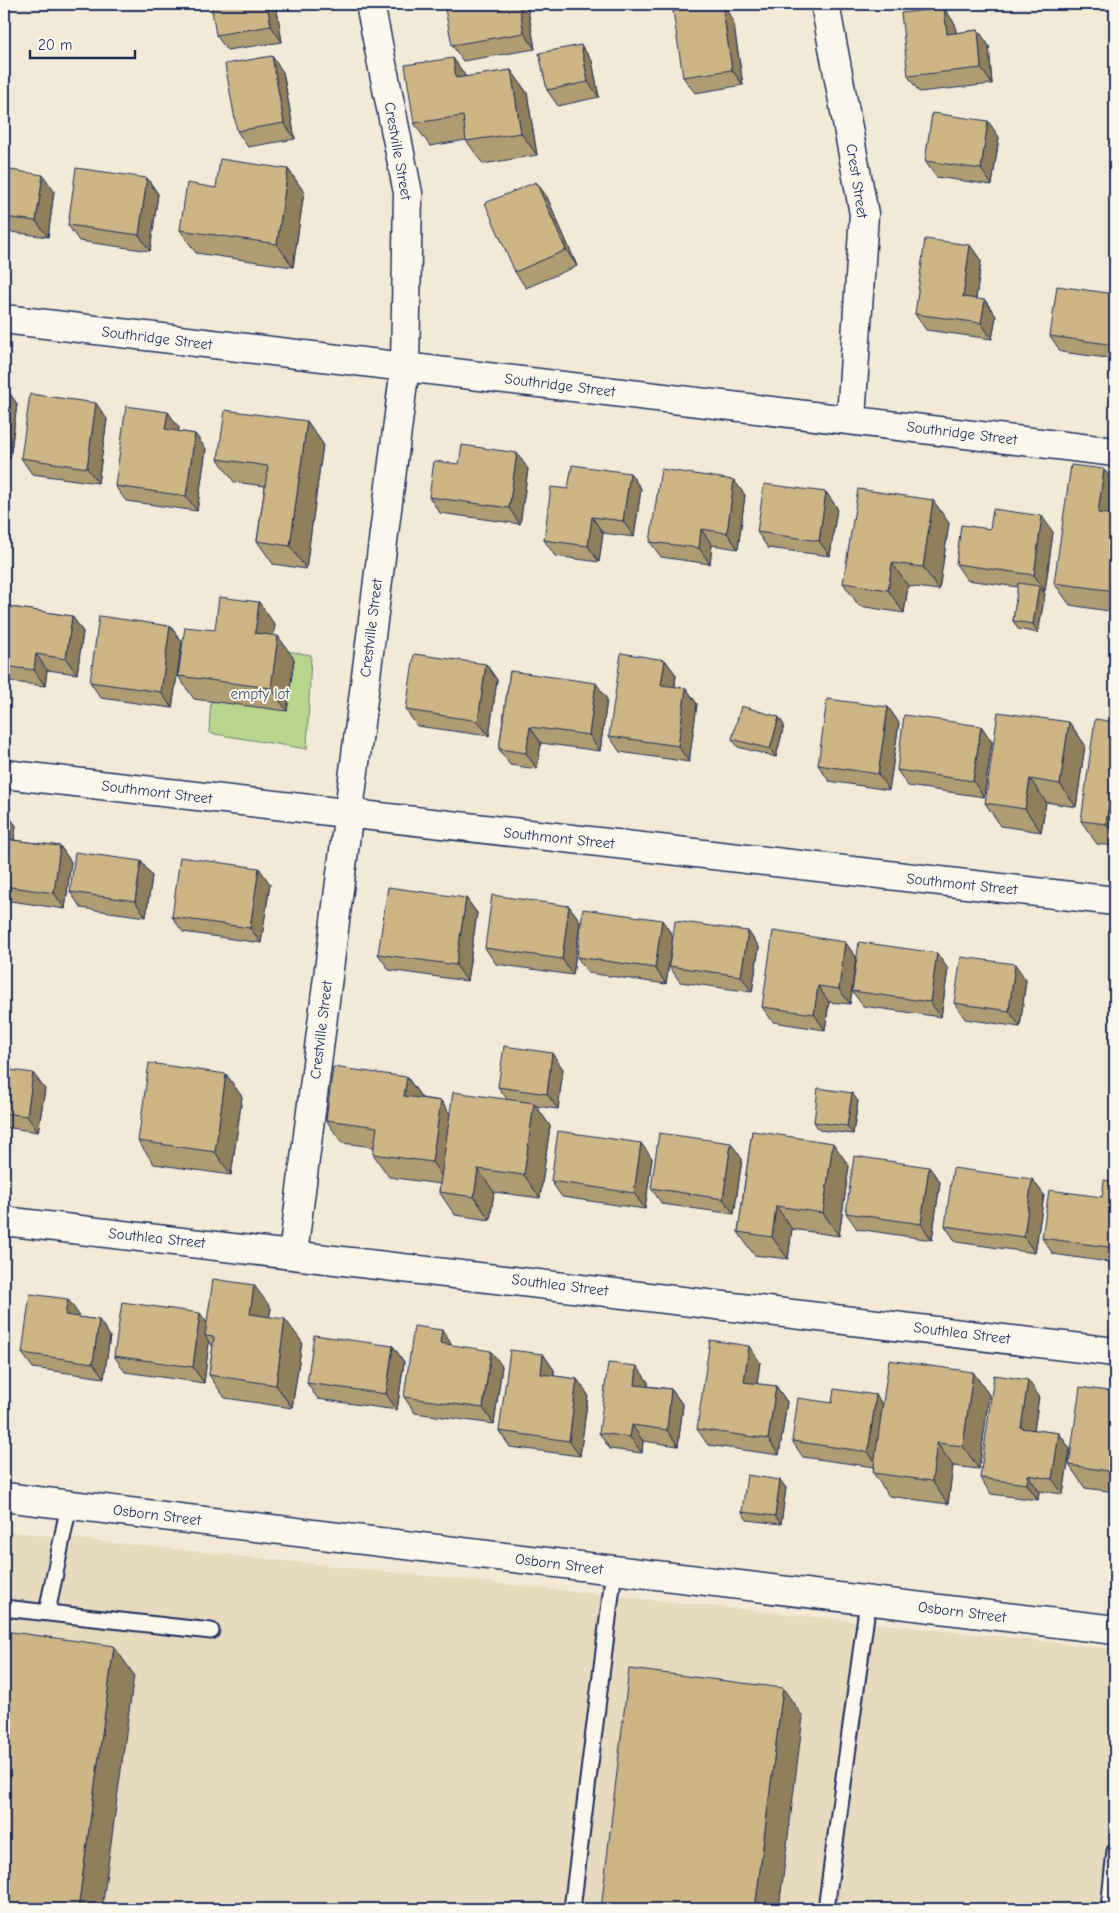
<svg xmlns="http://www.w3.org/2000/svg" width="1119" height="1913" viewBox="0 0 1119 1913" font-family="'Comic Neue',sans-serif">
<style>
.built{fill:#e7dabe}
.green{fill:#b9d48c;stroke:#6a8275}
.lines{fill:none;stroke-linecap:round;stroke-linejoin:round}
.service-casing{stroke:#1b2f5e;stroke-width:19}
.minor-casing{stroke:#1b2f5e;stroke-width:31}
.service{stroke:#fbf7ec;stroke-width:15}
.minor{stroke:#fbf7ec;stroke-width:28}
.wall{fill:#b09c72;stroke:#1b2f5e}
.shaded-wall{fill:#907f5d;stroke:#1b2f5e}
.building{fill:#cdb585;stroke:#1b2f5e}
.labels{text-anchor:middle;stroke-width:4;stroke-linejoin:round;paint-order:stroke}
.street-label{font-size:15px;fill:#1b2f5e;stroke:#fbf7ec}
.park-label{font-size:15px;fill:#42586a;stroke:#fbf7ec}
</style>
<rect width="100%" height="100%" fill="#f2ead7"/>
<filter id="ink" filterUnits="userSpaceOnUse"><feTurbulence type="fractalNoise" baseFrequency=".02" numOctaves="2"/><feDisplacementMap in="SourceGraphic" scale="10" xChannelSelector="R" yChannelSelector="G"/><feConvolveMatrix kernelMatrix="1 2 1 2 8 2 1 2 1" color-interpolation-filters="sRGB"/></filter>
<g filter="url(#ink)">
<!-- built -->
<path class="built" d="M4,1531L1115,1649V1909H4Z"/>
<!-- green -->
<path class="green" d="M214,639L311,655L307,749L209,733Z"/>
<g class="lines">
<defs>
<path id="service" d="M4,1608L211,1631
M47,1612L69,1505
M572,1909L614,1570
M826,1909L868,1601
M1109,1909L1115,1851"/>
<path id="minor" d="M825,4L864,214L851,419
M4,319L1115,452
M4,774L1115,901
M4,1221L1115,1352
M293,1254L405,367L408,193L370,4
M4,1497L1115,1630"/>
</defs>
<!-- service casing -->
<use href="#service" class="service-casing"/>
<!-- minor casing -->
<use href="#minor" class="minor-casing"/>
<!-- service -->
<use href="#service" class="service"/>
<!-- minor -->
<use href="#minor" class="minor"/>
</g>
<!-- wall -->
<path class="wall" d="M276,4L282,42L227,50L216,35Z
M527,4L535,49L463,61L452,45Z
M722,4L733,20L743,85L695,93L683,77Z
M944,8L955,24L956,33L978,30L989,46L992,84L919,92L908,76Z
M581,45L592,61L599,97L558,106L547,90Z
M453,58L466,77L511,70L527,93L537,155L483,164L466,140L430,146L414,123Z
M283,72L295,139L248,147L237,131Z
M999,137L992,185L936,177L925,161Z
M4,169L54,191L48,237L4,231Z
M288,169L304,192L293,267L196,253L180,230L216,188Z
M147,178L158,194L150,251L79,241L68,225Z
M536,182L547,197L577,266L526,288L515,272Z
M970,245L981,261L976,299L996,316L992,339L926,330L915,314Z
M1115,294V359L1061,352L1050,336Z
M4,388H6L17,404L10,459L4,458Z
M168,412L179,428L178,431L195,434L206,449L197,511L126,501L115,486Z
M107,419L98,483L32,474L21,458Z
M307,421L323,444L306,569L273,564L257,541L265,486L234,482L218,459Z
M459,464L528,469L520,524L440,513L429,497Z
M630,473L641,489L634,537L603,533L599,562L555,556L544,540L568,489Z
M1115,485V612L1070,605L1054,583Z
M826,492L837,508L830,556L768,548L757,532Z
M745,495L738,549L712,545L710,564L661,557L650,542Z
M949,523L939,590L908,586L904,613L859,606L843,583Z
M990,529L1053,532L1045,591L1042,590L1045,594L1038,633L1018,629L1013,621L1018,587L967,580L956,564Z
M4,606L72,616L83,632L77,674L47,670L45,686L4,681Z
M275,625L273,636L294,659L287,711L194,699L178,676L215,630Z
M170,626L182,642L172,708L101,698L90,682Z
M665,660L676,675L675,687L686,688L697,704L689,762L620,752L609,736Z
M486,664L497,680L489,736L417,726L406,710Z
M510,671L607,699L600,751L541,743L537,769L510,765L499,749Z
M888,707L899,723L889,790L829,781L818,765Z
M1069,722L1085,745L1076,807L1046,802L1041,832L1001,826L985,803Z
M1115,722V846L1097,844L1081,821Z
M784,725L776,757L738,747L732,739Z
M981,726L992,742L984,797L908,786L897,770Z
M4,810H5L16,826L14,840L60,846L71,862L65,909L4,900Z
M152,876L146,917L81,908L70,892Z
M270,884L261,943L183,932L172,917Z
M466,898L477,913L467,981L389,970L378,954Z
M569,906L580,921L573,975L496,964L485,948Z
M748,931L759,947L752,992L680,982L669,966Z
M673,936L666,984L588,973L577,957Z
M845,942L856,957L948,969L941,1017L863,1006L852,991L850,1004L829,1002L825,1030L773,1022L762,1007Z
M1026,980L1020,1027L965,1019L954,1003Z
M4,1069L45,1089L38,1132L4,1127Z
M563,1069L558,1109L536,1106L550,1126L540,1198L494,1192L490,1220L455,1215L439,1192L440,1184L389,1177L373,1154L374,1147L342,1143L326,1120L407,1077L422,1098L441,1101L450,1114L507,1099L498,1087Z
M226,1074L242,1097L231,1175L154,1164L138,1141Z
M858,1101L853,1134L819,1130L814,1122Z
M752,1131L849,1166L839,1236L792,1229L788,1259L754,1255L738,1232Z
M652,1158L645,1209L562,1197L551,1181Z
M742,1159L734,1214L662,1204L651,1188Z
M929,1167L940,1182L932,1240L857,1229L846,1213Z
M1032,1179L1044,1195L1035,1253L956,1242L945,1226Z
M1115,1182V1263L1053,1254L1042,1238L1102,1197Z
M271,1308L269,1317L302,1342L292,1408L225,1398L209,1375L213,1347L209,1342L204,1383L125,1372L114,1356L207,1322Z
M79,1315L78,1317L99,1320L110,1336L104,1378L33,1368L22,1353Z
M442,1330L452,1345L502,1366L494,1424L415,1413L404,1397Z
M393,1346L404,1362L397,1410L318,1399L307,1383Z
M543,1354L554,1370V1376L577,1379L588,1395L580,1456L510,1447L499,1431Z
M760,1362L757,1384L776,1386L787,1402L779,1455L708,1445L697,1429Z
M973,1372L989,1395L979,1469L953,1466L948,1504L889,1496L873,1473L874,1467L803,1457L792,1441L832,1403L876,1395L882,1404Z
M648,1382V1386L671,1389L683,1405L678,1446L643,1441L642,1453L610,1449L599,1433Z
M1115,1392V1492L1085,1488L1069,1465Z
M1039,1396L1034,1430L1059,1433L1070,1449L1063,1494L1039,1491L1038,1500L991,1494L980,1478Z
M780,1480L786,1488L781,1524L747,1520L742,1512Z"/>
<!-- shaded-wall -->
<path class="shaded-wall" d="M267,4H276L282,42L271,26Z
M519,4H527L535,49L524,33Z
M722,4L733,20L743,85L732,70Z
M944,8L955,24L958,50L947,34Z
M978,30L989,46L992,84L981,68Z
M581,45L592,61L599,97L588,82Z
M272,56L283,72L295,139L284,123Z
M453,58L469,81L456,78Z
M511,70L527,93L537,155L521,133Z
M988,121L999,137L992,185L981,169Z
M288,169L304,192L293,267L277,244Z
M43,175L54,191L48,237L36,221Z
M147,178L158,194L150,251L139,235Z
M536,182L547,197L577,266L566,250Z
M970,245L981,261L974,313L963,297Z
M985,300L996,316L992,339L981,323Z
M6,388L17,404L10,459L4,450V407Z
M96,403L107,419L98,483L87,468Z
M168,412L179,428L176,445L165,429Z
M307,421L323,444L306,569L290,546Z
M195,434L206,449L197,511L186,496Z
M517,453L528,469L520,524L509,508Z
M1104,469L1115,485V528L1098,513Z
M630,473L641,489L634,537L623,521Z
M734,480L745,495L738,549L727,533Z
M826,492L837,508L830,556L819,541Z
M933,500L949,523L939,590L923,567Z
M1042,516L1053,532L1045,591L1034,575Z
M592,517L603,533L599,562L588,546Z
M701,529L712,545L710,564L699,548Z
M892,563L908,586L904,613L888,590Z
M1039,586L1045,594L1038,633L1033,624Z
M259,602L275,625L271,656L255,633Z
M72,616L83,632L77,674L66,659Z
M170,626L182,642L172,708L161,692Z
M278,636L294,659L287,711L271,688Z
M36,654L47,670L45,686L34,670Z
M665,660L676,675L673,701L661,685Z
M486,664L497,680L489,736L478,721Z
M596,683L607,699L600,751L589,735Z
M686,688L697,704L689,762L678,746Z
M888,707L899,723L889,790L878,774Z
M779,717L784,725L776,757L770,749Z
M1069,722L1085,745L1076,807L1060,784Z
M981,726L992,742L984,797L973,781Z
M530,727L541,743L537,769L526,753Z
M1030,779L1046,802L1041,832L1025,809Z
M1110,794L1115,801V838L1106,824Z
M5,810L16,826L12,854L4,842V818Z
M60,846L71,862L65,909L54,893Z
M141,861L152,876L146,917L135,901Z
M259,868L270,884L261,943L250,928Z
M466,898L477,913L467,981L456,965Z
M569,906L580,921L573,975L562,959Z
M662,920L673,936L666,984L655,968Z
M748,931L759,947L752,992L741,976Z
M845,942L856,957L850,1004L839,989Z
M937,953L948,969L941,1017L930,1002Z
M1015,964L1026,980L1020,1027L1009,1011Z
M818,986L829,1002L825,1030L814,1014Z
M552,1053L563,1069L558,1109L547,1094Z
M33,1073L45,1089L38,1132L27,1116Z
M226,1074L242,1097L231,1175L215,1152Z
M407,1077L423,1100L404,1096Z
M852,1093L858,1101L853,1134L847,1126Z
M441,1101L457,1124L448,1185L432,1162Z
M534,1103L550,1126L540,1198L524,1175Z
M641,1143L652,1158L645,1209L634,1193Z
M731,1143L742,1159L734,1214L723,1199Z
M833,1143L849,1166L839,1236L823,1213Z
M929,1167L940,1182L932,1240L921,1224Z
M478,1169L494,1192L490,1220L474,1197Z
M1032,1179L1044,1195L1035,1253L1024,1237Z
M776,1206L792,1229L788,1259L772,1237Z
M254,1285L271,1308L266,1337L250,1314Z
M68,1299L79,1315L76,1331L65,1315Z
M200,1313L211,1328L205,1336L209,1342L204,1383L193,1367Z
M285,1319L302,1342L292,1408L276,1385Z
M99,1320L110,1336L104,1378L93,1363Z
M442,1330L453,1346L440,1343Z
M393,1346L404,1362L397,1410L386,1394Z
M749,1346L760,1362L755,1398L744,1382Z
M491,1351L502,1366L494,1424L483,1408Z
M543,1354L554,1370L552,1390L541,1374Z
M637,1366L648,1382L646,1401L635,1385Z
M973,1372L989,1395L979,1469L963,1446Z
M577,1379L588,1395L580,1456L569,1441Z
M1028,1380L1039,1396L1032,1444L1021,1428Z
M776,1386L787,1402L779,1455L768,1439Z
M671,1389L683,1405L678,1446L667,1430Z
M876,1395L887,1411L879,1467L868,1452Z
M632,1425L643,1441L642,1453L630,1437Z
M1059,1433L1070,1449L1063,1494L1052,1479Z
M937,1443L953,1466L948,1504L932,1481Z
M1028,1475L1039,1491L1038,1500L1027,1484Z
M780,1480L786,1488L781,1524L775,1516Z
M114,1646L134,1675L102,1909H78Z
M783,1688L803,1717L779,1909H755Z"/>
<!-- building -->
<path class="building" d="M211,4H267L271,26L216,35Z
M444,4H519L524,33L452,45Z
M722,4L732,70L683,77L673,11Z
M944,8L947,34L978,30L981,68L908,76L901,13Z
M581,45L588,82L547,90L539,53Z
M272,56L284,123L237,131L225,64Z
M453,58L456,78L511,70L521,133L466,141L463,116L414,123L405,65Z
M932,113L988,121L981,169L925,161Z
M220,159L288,169L277,244L180,230L187,183L216,188Z
M76,168L147,178L139,235L68,225Z
M4,169L43,175L36,221L4,217Z
M536,182L566,250L515,272L485,203Z
M925,239L970,245L963,297L985,300L981,323L915,314Z
M1057,286L1115,294V345L1050,336Z
M4,388H6L4,407Z
M30,394L96,403L87,468L21,458Z
M126,406L168,412L165,429L195,434L186,496L115,486Z
M225,410L307,421L290,546L257,541L268,466L218,459Z
M462,445L517,453L509,508L429,497L434,461L459,464Z
M572,465L630,473L623,521L592,517L588,546L544,540L551,487L568,489Z
M1071,465L1104,469L1098,513L1115,515V591L1054,583Z
M661,469L734,480L727,533L701,529L699,548L650,542Z
M764,484L826,492L819,541L757,532Z
M858,489L933,500L923,567L892,563L888,590L843,583Z
M993,509L1042,516L1034,575L956,564L961,525L990,529Z
M1018,583L1039,586L1033,624L1013,621Z
M219,597L259,602L255,633L278,636L271,688L178,676L185,627L215,630Z
M4,606L72,616L66,659L36,654L34,670L4,666Z
M99,616L170,626L161,692L90,682Z
M621,653L665,660L661,685L686,688L678,746L609,736Z
M414,654L486,664L478,721L406,710Z
M510,671L596,683L589,735L530,727L526,753L499,749Z
M827,699L888,707L878,774L818,765Z
M741,706L779,717L770,749L732,739Z
M998,712L1069,722L1060,784L1030,779L1025,809L985,803Z
M904,715L981,726L973,781L897,770Z
M1095,719L1115,722V794H1110L1106,824L1081,821Z
M4,839L60,846L54,893L4,886Z
M75,852L141,861L135,901L70,892Z
M180,857L259,868L250,928L172,917Z
M388,887L466,898L456,965L378,954Z
M492,895L569,906L562,959L485,948Z
M583,909L662,920L655,968L577,957Z
M675,921L748,931L741,976L669,966Z
M773,931L845,942L839,989L818,986L814,1014L762,1007Z
M859,942L937,953L930,1002L852,991Z
M961,957L1015,964L1009,1011L954,1003Z
M504,1046L552,1053L547,1094L498,1087Z
M149,1063L226,1074L215,1152L138,1141Z
M333,1067L407,1077L404,1096L441,1101L432,1162L373,1154L377,1127L326,1120Z
M4,1069L33,1073L27,1116L4,1113Z
M818,1088L852,1093L847,1126L814,1122Z
M453,1092L534,1103L524,1175L478,1169L474,1197L439,1192Z
M558,1131L641,1143L634,1193L551,1181Z
M752,1131L833,1143L823,1213L776,1206L772,1237L738,1232Z
M659,1133L731,1143L723,1199L651,1188Z
M854,1156L929,1167L921,1224L846,1213Z
M953,1168L1032,1179L1024,1237L945,1226Z
M1104,1180L1115,1182V1248L1042,1238L1049,1190L1102,1197Z
M213,1279L254,1285L250,1314L285,1319L276,1385L209,1375L214,1337L205,1336Z
M30,1294L68,1299L65,1315L99,1320L93,1363L22,1353Z
M122,1302L200,1313L193,1367L114,1356Z
M414,1326L442,1330L440,1343L491,1351L483,1408L404,1397Z
M314,1335L393,1346L386,1394L307,1383Z
M710,1340L749,1346L744,1382L776,1386L768,1439L697,1429Z
M510,1350L543,1354L541,1374L577,1379L569,1441L499,1431Z
M889,1360L973,1372L963,1446L937,1443L932,1481L873,1473Z
M608,1363L637,1366L635,1385L671,1389L667,1430L632,1425L630,1437L599,1433Z
M994,1375L1028,1380L1021,1428L1059,1433L1052,1479L1028,1475L1027,1484L980,1478Z
M1080,1387L1115,1392V1407L1114,1415H1115V1472L1069,1465Z
M834,1389L876,1395L868,1452L792,1441L798,1398L832,1403Z
M747,1475L780,1480L775,1516L742,1512Z
M4,1631L114,1646L78,1909H4Z
M629,1669L783,1688L755,1909H601Z"/>
</g>
<g class="labels">
<!-- street labels -->
<g class="street-label">
<text transform="translate(398 151) rotate(80)" y="5">Crestville Street</text>
<text transform="translate(857 181) rotate(81)" y="5">Crest Street</text>
<text transform="translate(157 338) rotate(7)" y="5">Southridge Street</text>
<text transform="translate(560 385) rotate(7)" y="5">Southridge Street</text>
<text transform="translate(962 433) rotate(7)" y="5">Southridge Street</text>
<text transform="translate(371 628) rotate(-83)" y="5">Crestville Street</text>
<text transform="translate(157 792) rotate(7)" y="5">Southmont Street</text>
<text transform="translate(559 838) rotate(6)" y="5">Southmont Street</text>
<text transform="translate(962 884) rotate(6)" y="5">Southmont Street</text>
<text transform="translate(321 1030) rotate(-83)" y="5">Crestville Street</text>
<text transform="translate(157 1238) rotate(6)" y="5">Southlea Street</text>
<text transform="translate(560 1285) rotate(7)" y="5">Southlea Street</text>
<text transform="translate(962 1333) rotate(7)" y="5">Southlea Street</text>
<text transform="translate(157 1515) rotate(7)" y="5">Osborn Street</text>
<text transform="translate(559 1564) rotate(7)" y="5">Osborn Street</text>
<text transform="translate(962 1612) rotate(7)" y="5">Osborn Street</text>
</g>
<!-- park labels -->
<g class="park-label">
<text x="260" y="699">empty lot</text>
</g>
</g>
<!-- margin -->
<rect width="1119" height="1913" fill="none" stroke="#fbf7ec" stroke-width="20"/>
<rect x="10" y="10" width="1099" height="1893" fill="none" stroke="#1b2f5e" stroke-width="2" filter="url(#ink)"/>
<!-- scale -->
<path d="M30 50v8h105v-8" fill="none" stroke="#1b2f5e" stroke-width="2.5"/>
<text x="38" y="50" font-size="15" fill="#1b2f5e" stroke="#fbf7ec" stroke-width="4" paint-order="stroke">20 m</text>
</svg>
